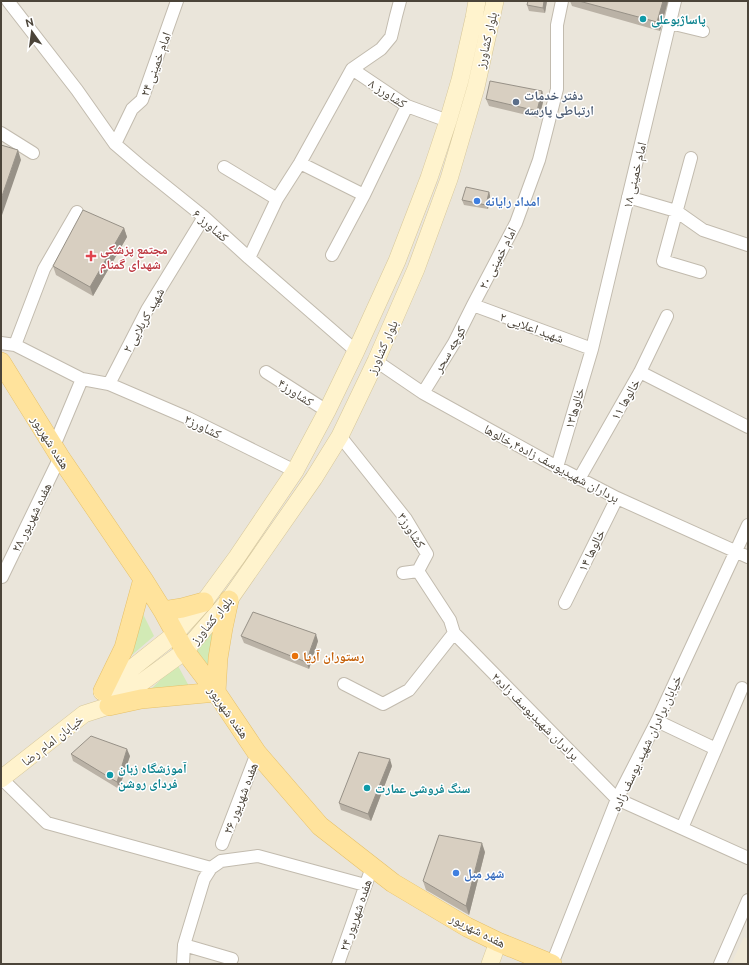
<svg xmlns="http://www.w3.org/2000/svg" width="749" height="965" viewBox="0 0 749 965" font-family="Ubuntu,'Noto Naskh Arabic',sans-serif">
<style>
.residential{fill:#eae5da}
.education{fill:#efe8d6}
.green{fill:#d2eab5}
.lines{fill:none;stroke-linecap:round;stroke-linejoin:round}
.street-casing{stroke:#c2bbae;stroke-width:14}
.secondary-casing{stroke:#d6c79b;stroke-width:18}
.primary-casing{stroke:#e6c16a;stroke-width:20}
.street{stroke:#fff;stroke-width:12}
.secondary{stroke:#fff3cd;stroke-width:17}
.primary{stroke:#ffe39c;stroke-width:19}
.wall{fill:#bab2a6}
.shaded-wall{fill:#979187}
.building{fill:#d8cfc1;stroke:#979187}
.culture-dot{fill:#0f9aa8;stroke:#fff;stroke-width:1.5}
.service-dot{fill:#5c6f8a;stroke:#fff;stroke-width:1.5}
.shop-dot{fill:#3f7fe0;stroke:#fff;stroke-width:1.5}
.health-dot{fill:#e0444e;stroke:#fff;stroke-width:1.5}
.food-dot{fill:#e8710a;stroke:#fff;stroke-width:1.5}
.labels{text-anchor:middle;stroke-width:3;stroke-linejoin:round;paint-order:stroke}
.culture-label{font-size:13px;font-weight:bold;fill:#0d838f;stroke:#fff;text-anchor:start}
.street-label{font-size:13px;fill:#4b4439;stroke:#fff}
.service-label{font-size:13px;font-weight:bold;fill:#4e5e75;stroke:#fff;text-anchor:start}
.shop-label{font-size:13px;font-weight:bold;fill:#366cbe;stroke:#fff;text-anchor:start}
.health-label{font-size:13px;font-weight:bold;fill:#be3a42;stroke:#fff;text-anchor:start}
.food-label{font-size:13px;font-weight:bold;fill:#c56008;stroke:#fff;text-anchor:start}
</style>
<rect width="100%" height="100%" fill="#f6f3ec"/>
<!-- residential -->
<path class="residential" d="M1,1H748V964H1Z"/>
<!-- education -->
<path class="education" d="M744,937L748,939V964H731Z"/>
<!-- green -->
<path class="green" d="M143,614L154,636L125,661Z
M214,630L209,667L197,651Z
M177,664L190,688L150,690Z"/>
<g class="lines">
<defs>
<path id="street" d="M8,1L77,90L115,144L143,168L204,217L249,258L356,351
M670,23L703,31
M352,69L407,106L448,121
M1,133L33,153
M115,144L132,109L142,100L177,1
M691,158L663,261L700,272
M300,163L364,195
M224,167L277,199
M628,197L676,211L703,230L748,245
M332,255L364,195L407,106
M249,258L277,199L300,163L352,69L381,49L391,37L396,16L400,1
M473,305L592,349
M1,343L15,345L82,379L109,384L188,418L295,471
M15,345L44,269L77,212
M376,361L423,393L557,467L617,498L748,557
M266,372L327,411
M640,372L748,427
M109,384L147,310L204,217
M423,393L454,343L473,305L516,223L539,160L557,89V25L562,1
M340,436L406,519L427,554L418,571L450,620L454,633L617,799L748,858
M54,446L82,379
M557,467L592,349L607,286L675,1
M579,479L640,372L667,316
M403,573L418,571
M1,576L2,577L60,457
M565,603L617,498
M344,684L383,704L409,690L454,633
M657,721L716,749
M2,779L47,823L211,868
M682,828L742,688
M222,844L257,753
M184,945L232,959
M183,964L184,945L204,879L211,868L221,861L258,856L365,885
M338,964L372,867
M552,964L617,799L657,721L748,525
M720,964L748,900"/>
<path id="secondary" d="M102,692L175,634L204,602L237,557L295,471L327,411L356,351L397,261L429,178L448,121L460,80L474,18L477,1
M1,779L84,714L109,706L185,651L229,600L314,478L340,436L376,361L416,269L449,179L476,87L490,24L495,1
M490,964L498,942"/>
<path id="primary" d="M1,362L60,457L143,579L163,611L185,651L216,692L257,753L320,826L393,883L467,927L498,942L552,964
M163,611L182,608L204,602
M103,691L124,648L143,579
M109,706L141,699L216,692L218,658L223,628L229,600"/>
</defs>
<!-- street casing -->
<use href="#street" class="street-casing"/>
<!-- secondary casing -->
<use href="#secondary" class="secondary-casing"/>
<!-- primary casing -->
<use href="#primary" class="primary-casing"/>
<!-- street -->
<use href="#street" class="street"/>
<!-- secondary -->
<use href="#secondary" class="secondary"/>
<!-- primary -->
<use href="#primary" class="primary"/>
</g>
<!-- wall -->
<path class="wall" d="M547,1L545,13L529,11L527,5Z
M570,1H668L660,31L572,6Z
M542,91L544,98L539,118L489,106L486,99Z
M489,192L490,196L488,209L464,205L462,200Z
M124,228L127,237L93,296L56,275L53,266Z
M241,636L318,641L309,669L244,643Z
M71,754L130,756L119,789L73,761Z
M392,766L371,821L341,810L339,803Z
M485,852L469,915L426,890L423,881Z"/>
<!-- shaded-wall -->
<path class="shaded-wall" d="M544,1H547L545,13L543,8Z
M663,1H668L660,31L657,22Z
M542,91L544,98L539,118L537,111Z
M18,150L21,160L1,218V199Z
M489,192L490,196L488,209L486,205Z
M124,228L127,237L93,296L90,287Z
M316,634L318,641L309,669L306,662Z
M127,749L130,756L119,789L117,782Z
M390,759L392,766L371,821L368,814Z
M482,843L485,852L469,915L466,906Z"/>
<!-- building -->
<path class="building" d="M528,1H544L543,8L527,5Z
M579,1H663L657,22Z
M490,81L542,91L537,111L486,99Z
M1,145L18,150L1,199Z
M466,187L489,192L486,205L462,200Z
M83,210L124,228L90,287L53,266Z
M253,612L316,634L306,662L241,636Z
M91,736L127,749L117,782L71,754Z
M359,752L390,759L368,814L339,803Z
M439,835L482,843L466,906L423,881Z"/>
<!-- markers -->
<g class="culture-dot">
<circle cx="643" cy="19" r="4"/>
<circle cx="110" cy="775" r="4"/>
<circle cx="367" cy="788" r="4"/>
</g>
<circle class="service-dot" cx="516" cy="102" r="4"/>
<g class="shop-dot">
<circle cx="477" cy="201" r="4"/>
<circle cx="456" cy="873" r="4"/>
</g>
<path class="health-dot" d="M89 250h4v4h4v4h-4v4h-4v-4h-4v-4h4z"/>
<circle class="food-dot" cx="295" cy="656" r="4"/>
<g class="labels">
<!-- culture labels -->
<g class="culture-label">
<text x="651" y="24">پاساژبوعلی</text>
<text x="118" y="773">آموزشگاه زبان<tspan x="118" dy="15">فردای روشن</tspan></text>
<text x="375" y="793">سنگ فروشی عمارت</text>
</g>
<!-- street labels -->
<g class="street-label">
<text transform="translate(486 40) rotate(-77)" y="5">بلوار کشاورز</text>
<text transform="translate(155 64) rotate(-70)" y="5">امام خمینی ۲۴</text>
<text transform="translate(388 93) rotate(33)" y="5">کشاورز ۸</text>
<text transform="translate(634 175) rotate(-77)" y="5">امام خمینی ۱۸</text>
<text transform="translate(211 225) rotate(41)" y="5">کشاورز ۶</text>
<text transform="translate(497 258) rotate(-63)" y="5">امام خمینی ۲۰</text>
<text transform="translate(143 320) rotate(-61)" y="5">شهید کربلایی ۲</text>
<text transform="translate(532 327) rotate(20)" y="5">شهید اعلایی ۲</text>
<text transform="translate(382 347) rotate(-66)" y="5">بلوار کشاورز</text>
<text transform="translate(449 349) rotate(-60)" y="5">کوچه سحر</text>
<text transform="translate(296 392) rotate(33)" y="5">کشاورز۴</text>
<text transform="translate(625 399) rotate(-60)" y="5">خالوها ۱۱</text>
<text transform="translate(574 408) rotate(-74)" y="5">خالوها۱۳</text>
<text transform="translate(203 426) rotate(26)" y="5">کشاورز۲</text>
<text transform="translate(51 442) rotate(58)" y="5">هفده شهریور</text>
<text transform="translate(552 463) rotate(28)" y="5">برداران شهیدیوسف زاده۴,خالوها</text>
<text transform="translate(31 517) rotate(-64)" y="5">هفده شهریور ۲۸</text>
<text transform="translate(412 530) rotate(57)" y="5">کشاورز۳</text>
<text transform="translate(591 550) rotate(-64)" y="5">خالوها ۱۴</text>
<text transform="translate(211 620) rotate(-50)" y="5">بلوار کشاورز</text>
<text transform="translate(229 712) rotate(55)" y="5">هفده شهریور</text>
<text transform="translate(536 716) rotate(45)" y="5">برادران شهیدیوسف زاده۲</text>
<text transform="translate(52 740) rotate(-38)" y="5">خیابان امام رضا</text>
<text transform="translate(646 743) rotate(-65)" y="5">خیابان برادران شهید یوسف زاده</text>
<text transform="translate(240 798) rotate(-69)" y="5">هفده شهریور ۲۶</text>
<text transform="translate(355 915) rotate(-71)" y="5">هفده شهریور ۲۴</text>
<text transform="translate(478 930) rotate(27)" y="5">هفده شهریور</text>
</g>
<!-- service labels -->
<g class="service-label">
<text x="524" y="100">دفتر خدمات<tspan x="524" dy="15">ارتباطی پارسه</tspan></text>
</g>
<!-- shop labels -->
<g class="shop-label">
<text x="485" y="206">امداد رایانه</text>
<text x="464" y="878">شهر مبل</text>
</g>
<!-- health labels -->
<g class="health-label">
<text x="100" y="254">مجتمع پزشکی<tspan x="100" dy="15">شهدای گمنام</tspan></text>
</g>
<!-- food labels -->
<g class="food-label">
<text x="303" y="661">رستوران آریا</text>
</g>
</g>
<!-- border -->
<rect width="749" height="965" fill="none" stroke="#4b4439" stroke-width="4"/>
<!-- north arrow -->
<g transform="translate(32 32) rotate(346)" stroke="#ffffff" stroke-width="3" paint-order="stroke">
<path d="M0-3L7 15L0 10L-7 15Z" fill="#4b4439"/>
<text y="-6" font-size="11" font-weight="bold" text-anchor="middle" fill="#4b4439">N</text>
</g>
</svg>
